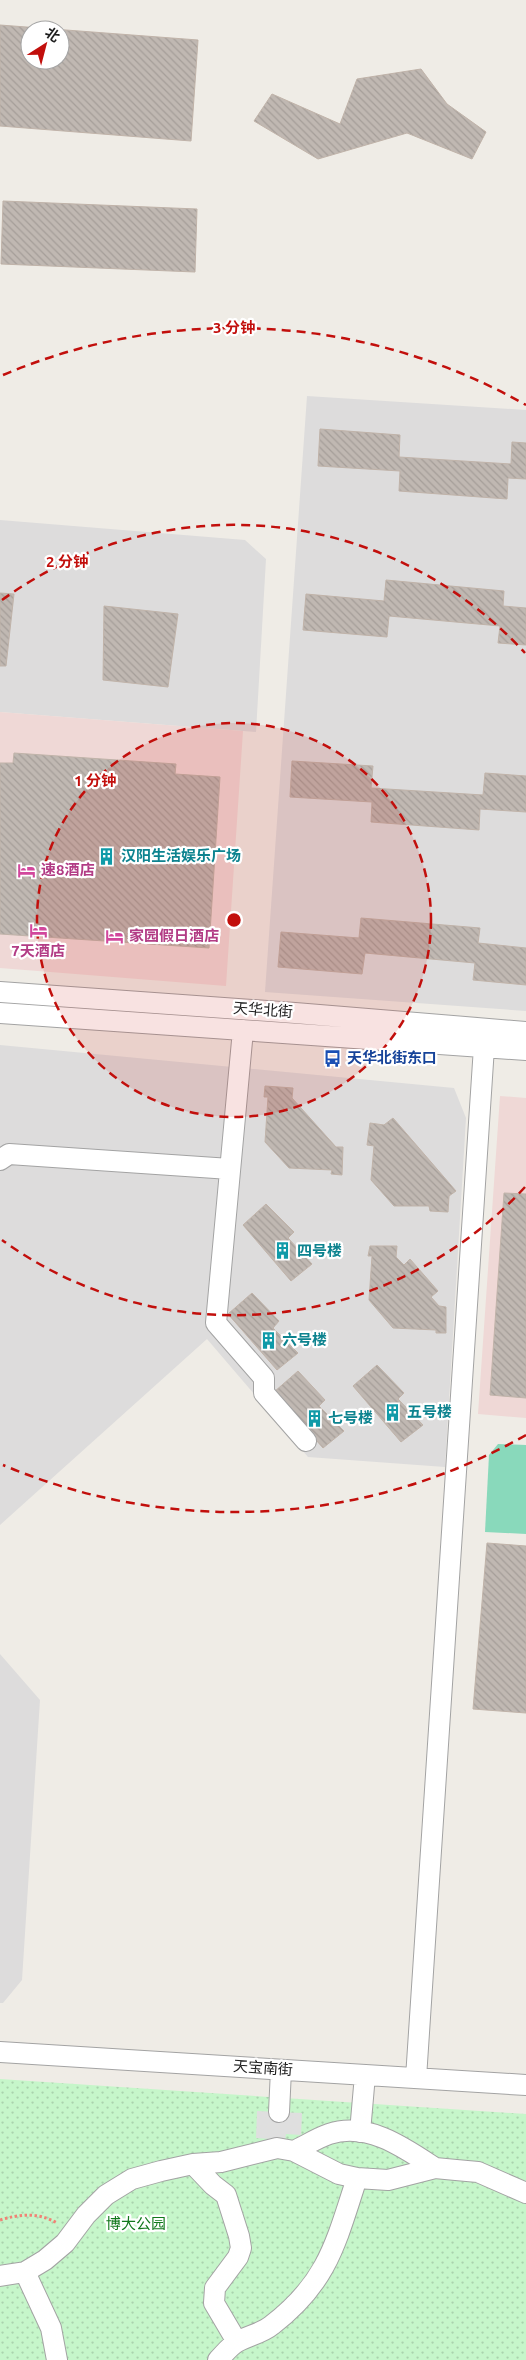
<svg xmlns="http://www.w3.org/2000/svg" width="526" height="2360" viewBox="0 0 526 2360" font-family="Ubuntu,'Noto Sans SC',sans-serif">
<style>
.residential{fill:#dddcdc}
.commercial{fill:#efd8d6}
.park{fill:url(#park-dots)}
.pitch{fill:#89d9bb}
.parking{fill:#dfdfdf}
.building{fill:url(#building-back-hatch);stroke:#c0b3a9;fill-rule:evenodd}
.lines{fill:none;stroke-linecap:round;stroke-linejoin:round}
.minor-casing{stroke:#a3a3a3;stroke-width:22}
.path{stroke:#f18375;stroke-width:3;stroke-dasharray:2.5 2.5;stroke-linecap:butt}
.minor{stroke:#fff;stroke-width:20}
.ring{fill:none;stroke:#c20f0c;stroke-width:2.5;stroke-dasharray:9 6}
.labels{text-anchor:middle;stroke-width:4.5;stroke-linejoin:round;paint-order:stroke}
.culture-label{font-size:15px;font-weight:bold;fill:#0d838f;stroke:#fff;text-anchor:start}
.hotel-label{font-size:15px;font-weight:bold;fill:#b23c85;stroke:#fff;text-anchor:start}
.street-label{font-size:15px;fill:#1f1f1f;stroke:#fff}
.transit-label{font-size:15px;font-weight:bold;fill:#164399;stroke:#fff;text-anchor:start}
.park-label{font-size:15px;fill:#12781c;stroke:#fff}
.centre{fill:#c20f0c;stroke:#fff;stroke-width:2.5}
.ring-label{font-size:15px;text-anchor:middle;font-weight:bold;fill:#c20f0c;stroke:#fff;stroke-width:4.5;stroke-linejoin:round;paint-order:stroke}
</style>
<defs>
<pattern id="park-dots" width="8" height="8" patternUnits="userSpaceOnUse" patternTransform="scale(1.25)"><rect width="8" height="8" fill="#c6f6ca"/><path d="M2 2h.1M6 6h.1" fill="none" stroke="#aad2ad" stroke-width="1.8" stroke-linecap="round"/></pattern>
<pattern id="building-back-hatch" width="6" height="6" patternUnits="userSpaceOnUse" patternTransform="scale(1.25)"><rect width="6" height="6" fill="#c0b8b2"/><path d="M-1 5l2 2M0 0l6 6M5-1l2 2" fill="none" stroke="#a59e99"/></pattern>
</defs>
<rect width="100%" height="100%" fill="#efece6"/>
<!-- residential -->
<path class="residential" d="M307,396L526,410V1011L265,992Z
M0,520L245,540L266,559L256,732L0,712Z
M0,1045L454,1088L466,1118L445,1467L308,1457L207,1339L0,1525Z
M0,1654L40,1700L22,1980L3,2003H0Z"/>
<!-- commercial -->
<path class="commercial" d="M0,712L243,731L226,986L0,968Z
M500,1096L526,1098V1418L478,1414Z"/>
<!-- park -->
<path class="park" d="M0,2079L526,2114V2360H0Z"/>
<!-- pitch -->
<path class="pitch" d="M498,1444L526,1445V1534L485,1532L489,1455Z"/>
<!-- parking -->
<path class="parking" d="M257,2111L302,2113L301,2135L286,2134L285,2140L256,2138Z"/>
<!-- building -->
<path class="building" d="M0,25L198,40L191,141L0,126ZM30,30H60V60H30Z
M421,69L447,104L486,132L472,159L407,133L318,159L254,121L272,94L340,124L357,79Z
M3,201L197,209L195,272L1,264Z
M320,429L400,435L399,457L511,464L512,442L526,443V479L508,478L507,499L399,491L400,471L318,466Z
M386,580L504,591L503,606L526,608V645L498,643L500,626L389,616L387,637L303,630L306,594L384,601Z
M0,593L14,594L6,666H0Z
M104,606L178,614L168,687L103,680Z
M14,753L176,764L175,774L220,777L209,948L0,934V763H13Z
M292,761L373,766L371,788L483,795L485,773L526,776V812L480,809L479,830L371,822L372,802L290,797Z
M361,918L480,928L478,943L526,948V985L473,980L475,963L365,953L362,974L278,967L281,932L359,938Z
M265,1086L293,1088L292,1098L336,1147H343L342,1175L331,1174L332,1170L289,1168L265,1142L268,1097H264Z
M393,1118L456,1191L449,1196L448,1212L430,1211L429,1206H394L371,1180L374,1146L367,1145L370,1123L384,1125Z
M504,1193L526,1194V1398L490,1395Z
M266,1204L294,1232L288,1238L312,1264L291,1281L243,1225Z
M370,1246H397L396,1257L404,1265L410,1259L438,1291L431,1297L439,1306L446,1307V1333H436V1330L393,1328L369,1300L372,1256H368Z
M252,1293L279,1321L273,1328L298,1353L277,1370L228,1314Z
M377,1365L404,1393L398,1399L423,1425L401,1442L353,1386Z
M298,1371L325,1400L319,1406L344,1431L323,1448L274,1392Z
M487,1543L526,1546V1713L473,1709Z"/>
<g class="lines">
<defs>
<path id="minor" d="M0,992L295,1013L526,1032
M0,1013L526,1050
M243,1030L216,1323L264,1378V1393L306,1441
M0,1160L9,1154L230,1169
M0,2052L526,2085
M416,2078L484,1047
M279,2112L281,2070
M360,2132L365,2075
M294,2151C305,2146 317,2138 329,2134C367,2121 405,2148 435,2168
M193,2164L213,2185L226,2195L239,2236L241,2248L238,2257L215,2288L214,2303L237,2342
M25,2272L51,2328L57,2360
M0,2276L25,2272L45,2260L65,2243L86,2215L106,2195L132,2179L161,2171L193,2164L221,2162L277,2148L294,2151L339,2174L357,2178L388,2180L435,2168L456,2170L478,2172L526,2193
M218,2360C224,2354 230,2346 237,2342C249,2335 261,2334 272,2325C328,2282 336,2242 357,2178"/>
</defs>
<!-- minor casing -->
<use href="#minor" class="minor-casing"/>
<!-- path -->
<path class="path" d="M0,2220C20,2214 38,2212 57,2223"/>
<!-- minor -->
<use href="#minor" class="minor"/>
</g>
<!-- distance rings -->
<circle cx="234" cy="920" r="197" fill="#c20f0c" fill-opacity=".12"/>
<g class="ring">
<circle cx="234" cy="920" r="197"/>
<path d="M525 1187A395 395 0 0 1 2 1240M2 600A395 395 0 0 1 525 653"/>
<path d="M526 1435A592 592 0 0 1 3 1465M3 375A592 592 0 0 1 526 405"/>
</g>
<!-- icons -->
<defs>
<symbol id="building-bare" viewBox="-9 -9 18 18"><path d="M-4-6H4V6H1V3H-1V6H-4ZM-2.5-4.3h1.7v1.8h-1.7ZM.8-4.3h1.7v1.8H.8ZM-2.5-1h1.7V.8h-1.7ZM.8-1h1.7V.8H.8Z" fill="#0f9aa8" stroke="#fff" stroke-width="2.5" paint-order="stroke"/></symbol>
<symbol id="hotel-bare" viewBox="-9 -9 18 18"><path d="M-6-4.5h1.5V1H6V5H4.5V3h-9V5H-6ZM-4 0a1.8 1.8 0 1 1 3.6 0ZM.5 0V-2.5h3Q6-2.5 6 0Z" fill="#d1479c" stroke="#fff" stroke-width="2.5" paint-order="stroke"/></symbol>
<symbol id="bus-bare" viewBox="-9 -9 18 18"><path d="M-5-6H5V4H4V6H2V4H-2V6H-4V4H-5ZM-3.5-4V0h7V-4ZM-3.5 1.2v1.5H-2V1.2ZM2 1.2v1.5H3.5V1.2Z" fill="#1a4fb4" stroke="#fff" stroke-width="2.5" paint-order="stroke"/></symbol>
</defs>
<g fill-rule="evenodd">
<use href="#building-bare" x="94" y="844" width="25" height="25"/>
<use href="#hotel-bare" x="14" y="858" width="25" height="25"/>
<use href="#hotel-bare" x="26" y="918" width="25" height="25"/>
<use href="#hotel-bare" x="102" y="924" width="25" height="25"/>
<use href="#bus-bare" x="320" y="1046" width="25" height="25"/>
<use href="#building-bare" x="270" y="1238" width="25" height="25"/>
<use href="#building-bare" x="256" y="1328" width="25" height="25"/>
<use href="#building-bare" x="380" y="1400" width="25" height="25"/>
<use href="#building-bare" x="302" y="1406" width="25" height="25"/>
</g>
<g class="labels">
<!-- culture labels -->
<g class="culture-label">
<text x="121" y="861">汉阳生活娱乐广场</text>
<text x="297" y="1256">四号楼</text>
<text x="282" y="1345">六号楼</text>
<text x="407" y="1417">五号楼</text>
<text x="328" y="1423">七号楼</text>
</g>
<!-- hotel labels -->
<g class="hotel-label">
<text x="41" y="875">速8酒店</text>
<text x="129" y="941">家园假日酒店</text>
<text x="38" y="956" text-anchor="middle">7天酒店</text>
</g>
<!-- street labels -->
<g class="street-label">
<text transform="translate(263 1010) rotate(4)" y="5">天华北街</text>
<text transform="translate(263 2068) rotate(4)" y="5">天宝南街</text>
</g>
<!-- transit labels -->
<g class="transit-label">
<text x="347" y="1063">天华北街东口</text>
</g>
<!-- park labels -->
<g class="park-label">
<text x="136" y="2229">博大公园</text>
</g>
</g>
<circle cx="234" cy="920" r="8" class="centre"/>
<g class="ring-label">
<text x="234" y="333">3 分钟</text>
<text x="67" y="567">2 分钟</text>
<text x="95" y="786">1 分钟</text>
</g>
<!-- north arrow -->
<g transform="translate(45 45) rotate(36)"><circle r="24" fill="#ffffff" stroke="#a5a5a5"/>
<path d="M0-4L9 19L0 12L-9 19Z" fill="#c20f0c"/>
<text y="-8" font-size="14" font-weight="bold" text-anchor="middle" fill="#1f1f1f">北</text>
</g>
</svg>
